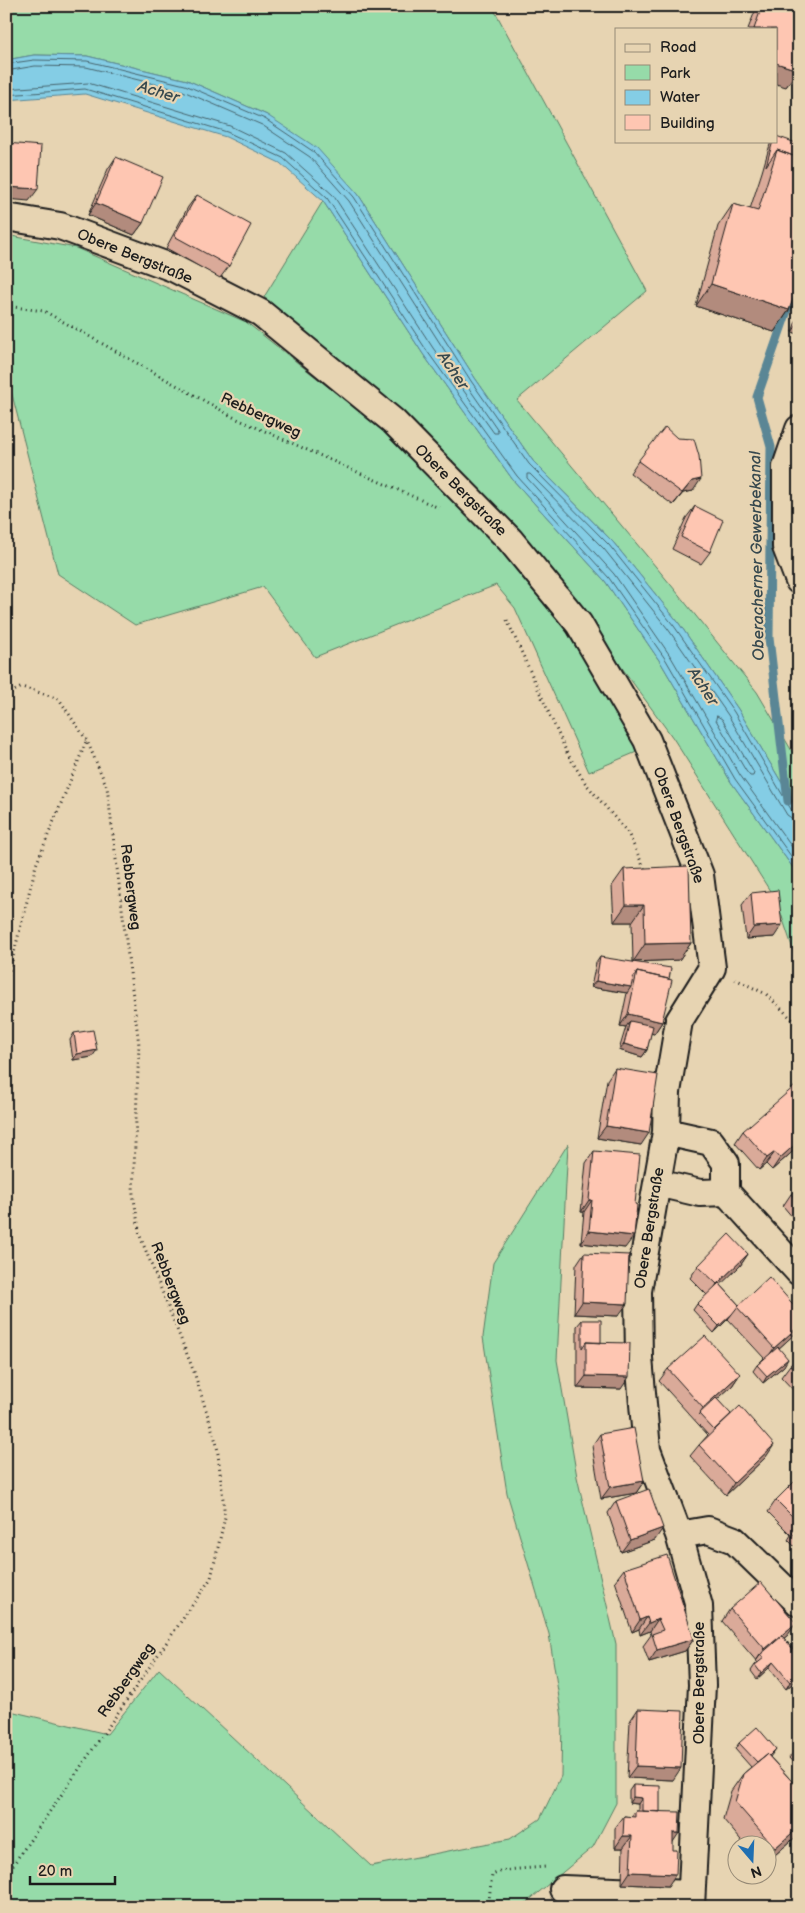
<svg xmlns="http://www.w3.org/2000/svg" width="805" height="1913" viewBox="0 0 805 1913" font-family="'Balsamiq Sans',sans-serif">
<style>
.green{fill:#96dba9;stroke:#597c62}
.water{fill:#84cde5;stroke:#5a8695}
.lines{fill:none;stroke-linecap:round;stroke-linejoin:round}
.shore{stroke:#46636c;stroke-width:1}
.stream{stroke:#5a8695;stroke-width:9}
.minor-casing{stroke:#1c1c1c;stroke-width:30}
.path{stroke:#1c1c1c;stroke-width:3;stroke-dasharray:1 4;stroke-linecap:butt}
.minor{stroke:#e7d4b2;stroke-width:26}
.wall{fill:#daaa99;stroke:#1c1c1c}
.shaded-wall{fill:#b28b7d;stroke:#1c1c1c}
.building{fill:#fec6b2;stroke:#1c1c1c}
.labels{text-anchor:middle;stroke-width:4.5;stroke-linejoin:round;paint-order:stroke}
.street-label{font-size:15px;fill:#1c1c1c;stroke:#e7d4b2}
.water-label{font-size:16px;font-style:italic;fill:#36484e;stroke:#e7d4b2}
</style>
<rect width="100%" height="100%" fill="#e7d4b2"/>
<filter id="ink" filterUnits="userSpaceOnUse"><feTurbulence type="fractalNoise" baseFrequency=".02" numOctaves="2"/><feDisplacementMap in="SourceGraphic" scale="10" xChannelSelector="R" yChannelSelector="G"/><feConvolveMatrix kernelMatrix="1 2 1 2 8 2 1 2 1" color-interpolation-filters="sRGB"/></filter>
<g filter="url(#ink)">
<!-- green -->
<path class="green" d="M6,6H492L647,291L517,400L671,585L757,692L799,763V812L738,709L678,622L613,542L533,461L475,378L358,194L267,115L187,80L87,56L34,55L6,60Z
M323,201L423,354L513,480L605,581L661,663L731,782L799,876V967L777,902L673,738L553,573L416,426L264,297Z
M6,235L76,248L246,322L393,438L507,554L559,619L639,751L589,772L515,608L496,585L315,657L263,587L135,625L58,574L6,371Z
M568,1144L557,1360L577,1477L616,1644V1803L593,1847L521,1907H6V1710L107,1734L159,1669L371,1866L510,1839L540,1819L561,1776L562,1717L549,1634L507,1493L483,1337L493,1263Z"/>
<!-- water -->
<path class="water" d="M34,55L87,56L187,80L267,115L317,148L358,194L475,378L533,461L613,542L678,622L738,709L799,812V876L731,782L661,663L605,581L513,480L423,354L323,201L280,163L226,137L85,94L6,100V60Z"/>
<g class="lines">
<!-- shore -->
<path class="shore" d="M6,64L34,60L87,61L185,85L265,119L314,152L354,197L471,381L529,464L609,545L674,626L734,712L792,811L799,814
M6,71L35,66L86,67L183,91L262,125L310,157L349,201L466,384L498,430V433H494L433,348L333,195L286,153L230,126L88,83L6,89
M6,95L85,89L227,132L283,158L327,198L427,351L517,476L609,578L666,660L735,779L799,867
M717,716L722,719L754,773L753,776H750L746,771L716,720Z
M799,820L793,819L787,815L728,715L668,629L604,549L530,474H527V478L614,574L671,657L740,775L799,857"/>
<!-- stream -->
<path class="stream" d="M788,801L769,638L771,447L757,397L789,305"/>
<defs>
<path id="minor" d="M6,217L60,226L173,268L261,313L393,421L510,540L579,624L647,740L700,875L712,968L679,1021L667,1092L666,1132L638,1291L639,1358L647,1450L679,1535L699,1606L702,1685L691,1907
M799,429L786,467V547L799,581
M666,1132L711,1142L726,1163V1192L799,1272
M657,1183L700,1193L726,1192
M679,1535L708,1530L734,1540L799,1603
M563,1889L691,1894"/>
</defs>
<!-- minor casing -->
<use href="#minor" class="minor-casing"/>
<!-- path -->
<path class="path" d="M6,306L44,311L235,418L439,508
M507,620L567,753L586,784L628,833L645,870
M6,695L22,687L59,699L87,741L107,787L139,1045L133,1193L140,1236L194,1372L217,1445L225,1517L211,1578L6,1875
M735,979L766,994L799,1026
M6,985L36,865L86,742
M488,1907L492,1875L505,1870L546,1867"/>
<!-- minor -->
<use href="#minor" class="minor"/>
</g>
<!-- wall -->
<path class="wall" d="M757,6H799L796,17L798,70L786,87L776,29H748Z
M771,141H776L789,310L774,332L696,306L718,226L733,204L750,209L762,172Z
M116,157L143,223L134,235L88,215L108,169Z
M197,195L229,266L220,278L166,248L188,207Z
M799,313V334L792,332Z
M638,461L693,491L683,493L673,505L630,473Z
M695,506L710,552L701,564L672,549L686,518Z
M624,869L691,943L679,960L633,962L632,922H614L612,886Z
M751,893L774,937L746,939L742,905Z
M600,957L669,979L662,1022L654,1034L651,1033L647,1050L642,1057L619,1050L626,1027L620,1026L627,993L591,987L596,963Z
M74,1033L92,1057L73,1060L70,1040Z
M615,1068L641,1145L597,1138L607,1080Z
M743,1131L799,1146L772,1170L766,1164L759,1170L735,1143Z
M594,1151L625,1248L581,1243L584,1212H581L586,1163Z
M799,1188V1225L783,1206L791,1194Z
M584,1253L618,1316L574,1314L576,1265Z
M748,1254L740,1266L720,1284L739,1305L798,1331L779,1348L784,1366L763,1383L753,1371L757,1365L764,1358L728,1319L714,1333L693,1310L697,1304L707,1295L690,1278L698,1266Z
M582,1320L601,1343L621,1389L577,1388V1326Z
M799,1357V1396L781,1377L790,1365Z
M668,1369L740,1374L732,1386L717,1399L766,1457L726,1495L690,1456L699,1445L708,1435L659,1381Z
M600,1434L644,1481L636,1493L601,1499L592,1446Z
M799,1477V1551L788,1540L791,1535L768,1512L776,1500Z
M616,1501L655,1540L621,1552L608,1513Z
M624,1569L694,1639L685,1651L649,1662L643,1646L651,1635L650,1631L640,1635L639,1629L632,1632L615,1581Z
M730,1609L788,1635L784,1638L799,1656V1678L786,1689L769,1668L757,1679L751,1671L755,1665L758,1663L722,1621Z
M638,1709L673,1780L627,1778L630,1721Z
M739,1743L776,1749L770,1757L799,1789V1834L768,1861V1846H746L723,1819L731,1791L743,1774L751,1767L735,1749Z
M799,1745V1769L789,1758Z
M633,1785L660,1812L673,1841L668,1886L622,1884L623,1848H615V1828L624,1816L631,1817L635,1811H638V1804L629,1803V1791Z"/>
<!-- shaded-wall -->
<path class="shaded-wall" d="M776,63L798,70L786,87L776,84Z
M6,187L38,189L29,201L6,199Z
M96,203L143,223L134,235L88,215Z
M711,284L789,310L774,332L696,306Z
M799,322V334L792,332Z
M701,479L693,491L683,493L673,505L692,481Z
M626,905H644L632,922H614Z
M782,925L774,937L746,939L754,927Z
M691,943L679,960L633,962L645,944Z
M596,981L631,987L627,993L591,987Z
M628,1014L662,1022L654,1034L628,1028L630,1021L626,1027L620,1026Z
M624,1044L647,1050L642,1057L619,1050Z
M97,1050L92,1057L73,1060L77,1054Z
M606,1126L649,1133L641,1145L597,1138Z
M799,1141V1146L772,1170L780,1158Z
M775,1152L766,1164L759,1170L767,1158Z
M589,1200H592L584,1212H581Z
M589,1231L634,1236L625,1248L581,1243Z
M748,1254L740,1266L709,1296L717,1284Z
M582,1302L627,1304L618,1316L574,1314Z
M732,1314L728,1319L714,1333L719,1326Z
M799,1326L798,1331L766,1360L774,1348Z
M788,1359L784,1366L763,1383L767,1376Z
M740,1374L732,1386L700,1415L699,1414L703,1408Z
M586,1376L629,1377L621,1389L577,1388Z
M774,1445L766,1457L726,1495L734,1483Z
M644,1481L636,1493L601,1499L610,1487Z
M663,1528L655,1540L621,1552L630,1540Z
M647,1617L639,1629L632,1632L640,1620Z
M658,1619L650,1631L640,1635L649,1623Z
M796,1623L788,1635L762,1656L760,1655L756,1661L765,1649Z
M694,1639L685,1651L649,1662L657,1650Z
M773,1662L769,1668L757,1679L761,1673Z
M799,1676V1678L786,1689L790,1682Z
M636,1766L681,1768L673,1780L627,1778Z
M633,1797L642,1798L638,1804L629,1803Z
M799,1827V1834L768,1861V1859L775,1848Z
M673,1833H679L671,1845Z
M623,1836H632L623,1848H615Z
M630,1872L676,1874L668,1886L622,1884Z"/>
<!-- building -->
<path class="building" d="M762,6H799V11L796,17L799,18V68L798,70L776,63V29H754Z
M776,136L799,144V158L777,150L766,166L773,141H776Z
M6,143L41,146L38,189L6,187Z
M777,150L799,158V283L789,310L711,284L733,204L758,211Z
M116,157L163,177L143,223L96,203Z
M197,195L251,225L229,266L174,236Z
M665,427L677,438L694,439L699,456L701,479L692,481L682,493L638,461Z
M695,506L723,520L710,552L681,537Z
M689,866L691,943L645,944L644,905H626L624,869Z
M778,890L782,925L754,927L751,893Z
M600,957L671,968L669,979L637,972L633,978L631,987L596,981Z
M637,972L672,980L662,1022L628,1014Z
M630,1021L653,1026L647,1050L624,1044Z
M93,1030L97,1050L77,1054L74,1033Z
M615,1068L658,1075L649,1133L606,1126Z
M795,1086L799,1090V1141L780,1158L775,1152L767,1158L743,1131Z
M594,1151L640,1155L635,1204L637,1205L634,1236L589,1231L592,1200H589Z
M799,1188V1203L791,1194Z
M729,1234L748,1254L717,1284L698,1266Z
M584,1253L629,1255L627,1304L582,1302Z
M769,1277L799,1311V1326L774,1348L737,1307Z
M719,1283L739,1305L732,1314L719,1326L697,1304Z
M582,1320H601V1343L586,1342L582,1348Z
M705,1336L740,1374L703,1408L668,1369Z
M586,1342L630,1343L629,1377L586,1376Z
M778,1347L788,1359L767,1376L757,1365Z
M799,1357V1375L790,1365Z
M716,1398L731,1414L714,1430L699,1414Z
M740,1406L774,1445L734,1483L699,1445Z
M634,1428L644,1481L610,1487L600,1434Z
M799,1477V1523L776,1500Z
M649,1489L663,1528L630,1540L616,1501Z
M795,1530L799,1533V1540L792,1533Z
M667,1555L694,1639L657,1650L652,1634L663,1630L658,1619L649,1623L647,1617L640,1620L624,1569Z
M761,1582L796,1623L765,1649L730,1609Z
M782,1636L799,1656V1676L790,1682L773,1662L761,1673L755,1665L764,1658L760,1655Z
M638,1709L683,1711L681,1768L636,1766Z
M757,1727L776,1749L769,1756L767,1754L757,1762L739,1743Z
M767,1754L799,1789V1827L775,1848L735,1802L743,1774Z
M633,1785L660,1786V1812L642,1811V1798L633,1797Z
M635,1811L680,1812L679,1833H673V1850H677L676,1874L630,1872L632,1836H623L624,1816L635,1817Z"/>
</g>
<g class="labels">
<!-- street labels -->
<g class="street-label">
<text transform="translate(135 256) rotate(22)" y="5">Obere Bergstraße</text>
<text transform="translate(261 415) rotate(25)" y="5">Rebbergweg</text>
<text transform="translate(461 490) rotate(45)" y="5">Obere Bergstraße</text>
<text transform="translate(679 825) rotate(70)" y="5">Obere Bergstraße</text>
<text transform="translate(131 887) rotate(83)" y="5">Rebbergweg</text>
<text transform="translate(649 1228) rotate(-81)" y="5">Obere Bergstraße</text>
<text transform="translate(171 1283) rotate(69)" y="5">Rebbergweg</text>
<text transform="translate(126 1680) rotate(-55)" y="5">Rebbergweg</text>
<text transform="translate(699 1683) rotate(-90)" y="5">Obere Bergstraße</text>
</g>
<!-- water labels -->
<g class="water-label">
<text transform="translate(159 91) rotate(17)" y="6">Acher</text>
<text transform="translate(454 370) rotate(56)" y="6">Acher</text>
<text transform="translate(756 556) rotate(-91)" y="6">Oberacherner Gewerbekanal</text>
<text transform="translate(704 686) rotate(57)" y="6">Acher</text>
</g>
</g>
<!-- margin -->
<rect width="805" height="1913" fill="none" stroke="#e7d4b2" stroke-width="25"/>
<rect x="12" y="12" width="780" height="1888" fill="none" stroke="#1c1c1c" stroke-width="2" filter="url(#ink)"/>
<!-- legend -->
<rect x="615" y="28" width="162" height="115" fill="#e7d4b2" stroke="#968a76"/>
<rect x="625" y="44" width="25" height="8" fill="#e7d4b2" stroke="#968a76"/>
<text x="660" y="52" font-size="15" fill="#1c1c1c">Road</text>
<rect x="625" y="65" width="25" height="15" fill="#96dba9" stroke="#968a76"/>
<text x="660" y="78" font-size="15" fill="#1c1c1c">Park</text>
<rect x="625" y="90" width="25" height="15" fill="#84cde5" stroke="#968a76"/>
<text x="660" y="102" font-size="15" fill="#1c1c1c">Water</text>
<rect x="625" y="115" width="25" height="15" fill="#fec6b2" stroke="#968a76"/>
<text x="660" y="128" font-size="15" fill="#1c1c1c">Building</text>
<!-- north arrow -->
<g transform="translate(752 1860) rotate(161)"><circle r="24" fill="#e7d4b2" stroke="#968a76"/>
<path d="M0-4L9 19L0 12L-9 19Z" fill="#1f6fb2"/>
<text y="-8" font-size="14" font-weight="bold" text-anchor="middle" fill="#1c1c1c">N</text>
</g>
<!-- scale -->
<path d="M30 1876v8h85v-8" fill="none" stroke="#1c1c1c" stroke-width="2.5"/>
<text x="38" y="1876" font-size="15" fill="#1c1c1c" stroke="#e7d4b2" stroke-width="4" paint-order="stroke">20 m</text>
</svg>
